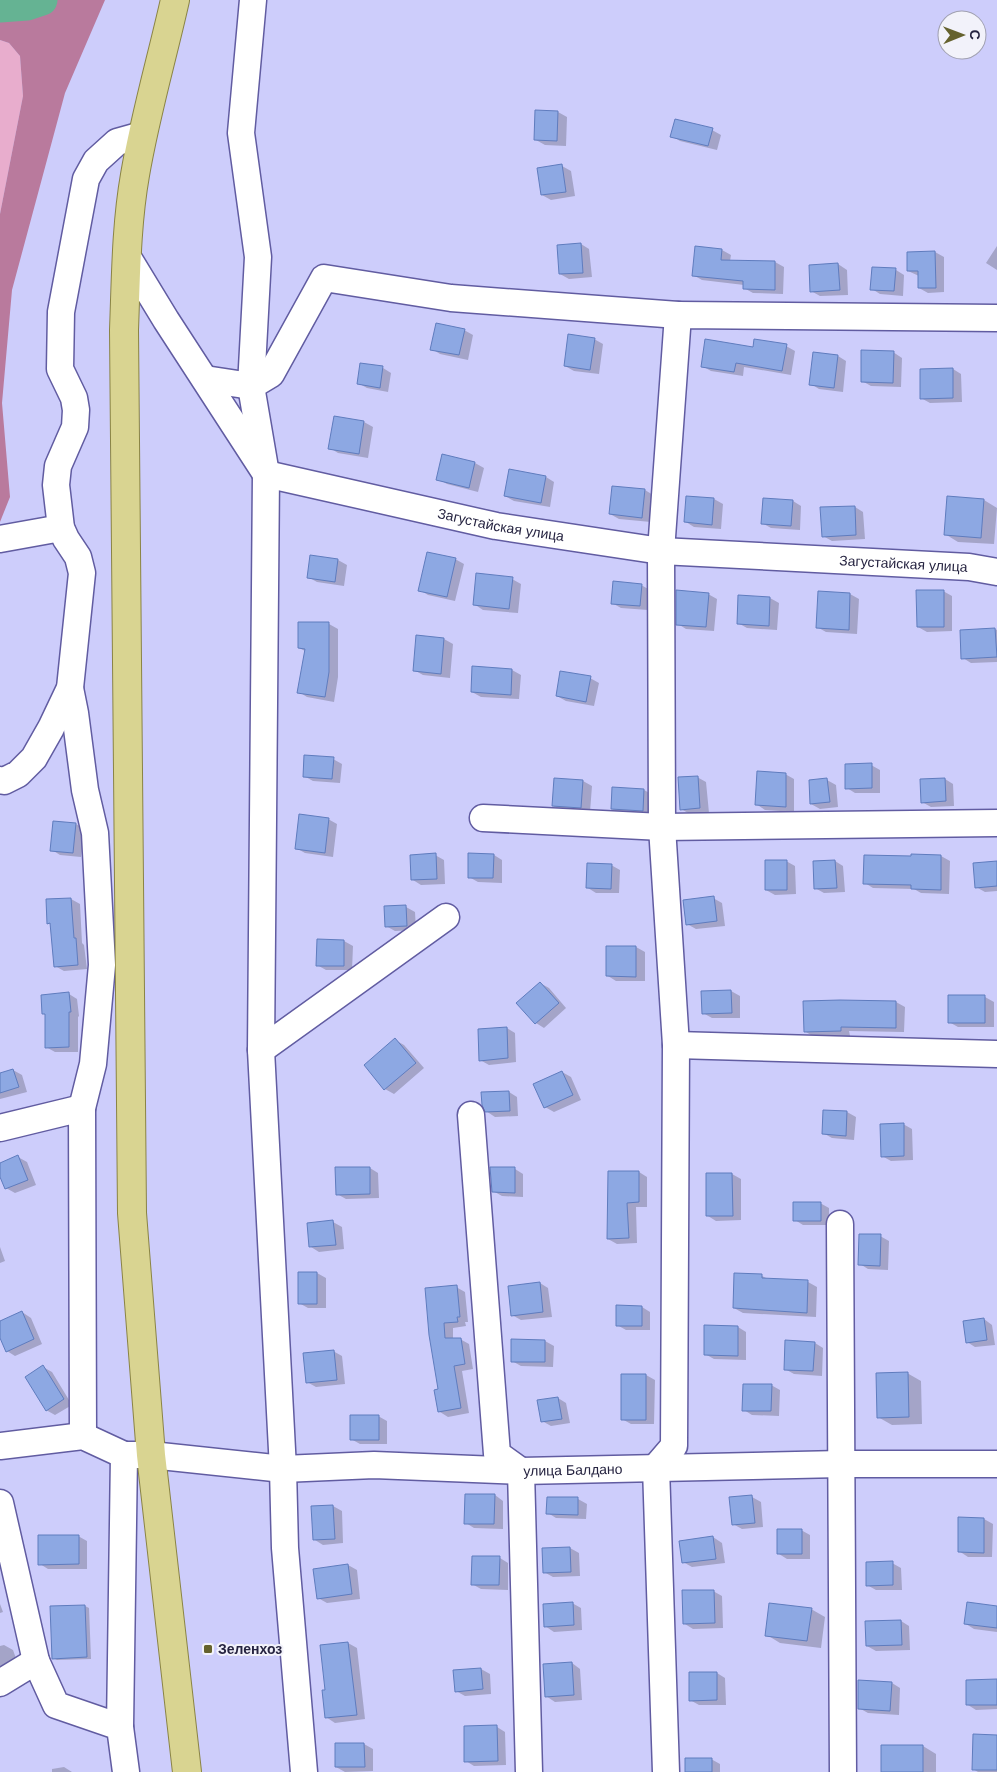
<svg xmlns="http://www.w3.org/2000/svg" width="997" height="1772" viewBox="0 0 997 1772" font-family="Helvetica,sans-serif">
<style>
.green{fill:#e8adcd}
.forest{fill:#b97a9d}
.shadow{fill:#0003}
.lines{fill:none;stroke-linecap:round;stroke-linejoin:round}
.river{stroke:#65b393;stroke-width:31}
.building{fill:#8da8e3;stroke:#5f7cbe}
.minor-casing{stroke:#615ca1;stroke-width:29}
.major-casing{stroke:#8a8445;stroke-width:30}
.minor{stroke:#fff;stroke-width:26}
.major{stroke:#d9d491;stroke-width:28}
.poi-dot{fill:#65622e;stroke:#f2f2fa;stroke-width:2}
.labels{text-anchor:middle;stroke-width:4;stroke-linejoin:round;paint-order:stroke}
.street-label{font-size:14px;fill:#262441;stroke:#f2f2fa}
.poi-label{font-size:14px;font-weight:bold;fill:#262441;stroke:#f2f2fa;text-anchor:start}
</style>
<rect width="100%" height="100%" fill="#cdcdfb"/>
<!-- green -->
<path class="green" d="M0,40L9,43L20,56L23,96L0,214Z"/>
<!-- forest -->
<path class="forest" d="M0,0H105L65,93L12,290L2,403L10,497L0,522V214L23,96L20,56L9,43L0,40Z"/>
<!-- shadow -->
<path class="shadow" d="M537,111L558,112L567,117L566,146L545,145L536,140Z
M712,130L721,135L717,150L680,141L672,136Z
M562,166L571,171L575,196L551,200L542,195Z
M581,244L589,249L592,277L569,279L560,274Z
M997,246V270L986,263Z
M696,247L722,250L731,255L730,261L775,262L784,267L783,294L753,293L744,288V285L702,280L693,275Z
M935,252L944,257V292L928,293L919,288V276L908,271Z
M838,264L847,270L848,295L820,296L811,291Z
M896,270L904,275L903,296L880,294L872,289Z
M464,330L473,335L468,360L440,354L432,349Z
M594,339L603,344L599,374L574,371L565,366Z
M786,346L795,351L791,375L744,367L743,376L711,371L702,366L754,348Z
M893,352L902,358L901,387L871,386L862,381Z
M838,356L846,361L843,392L819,389L811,384Z
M383,368L391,373L388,392L367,388L358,383Z
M953,369L961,374L962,402L930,403L921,398Z
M335,417L364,422L373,427L368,458L338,453L330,448Z
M443,456L475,463L484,468L478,492L447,484L438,479Z
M546,477L554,482L550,507L514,501L505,496Z
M645,490L653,495L651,522L619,519L610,514Z
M714,499L723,504L721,529L694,527L686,522Z
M984,500L997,508L994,544L958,542L945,534Z
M793,501L801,506L800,530L771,528L762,523Z
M855,507L863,512L865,539L832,541L823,536Z
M455,559L464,564L455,601L428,595L420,590Z
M338,560L347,565L344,586L317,582L308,577Z
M512,579L521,584L518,613L483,610L474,604Z
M641,585L650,590L648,610L621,608L612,603Z
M943,591L952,596V631L927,632L918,627Z
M819,592L850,594L859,599L857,634L826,632L817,627Z
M708,594L717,599L714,631L686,629L678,624Z
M770,598L779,603L777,630L747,628L738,623Z
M299,623L329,624L338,629V677L334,702L307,697L299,692L305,651L299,648Z
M995,629L997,630V662L971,663L963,658Z
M417,637L444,639L453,644L450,678L423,675L414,670Z
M474,668L512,670L521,675L519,699L481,697L472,692Z
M590,678L599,683L594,706L566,701L557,696Z
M333,759L342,764L340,783L313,781L304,776Z
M871,765L880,770V793H855L847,788Z
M785,774L794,779V812L765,810L756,804Z
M697,777L706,782L709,813L690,814L681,809Z
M556,779L583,781L592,786L590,812L562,811L553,806Z
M945,779L953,784L954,806L931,807L922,802Z
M827,780L836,785L838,807L820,809L811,804Z
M644,790L653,795L652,815L621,814L612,809Z
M328,819L337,824L333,857L305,853L296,848Z
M76,824L84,829L81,857L60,855L52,850Z
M435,855L444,860L445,884L421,885L413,880Z
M494,855L502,860V883L478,882L469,877Z
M941,856L950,861L949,894L921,893L914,889L873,888L865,883Z
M786,861L795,866L796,894L775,895L766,890Z
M835,861L843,866L845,892L824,893L815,888Z
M997,863V891L985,892L976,887Z
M611,865L620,870L619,893H596L588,888Z
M713,898L722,903L725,926L696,929L687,924Z
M71,899L80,904L82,943L84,945L87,969L64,971L55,966L51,924L48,923Z
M385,907H406L415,912L416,930L395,931L386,926Z
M344,941L353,946L352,970H326L317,965Z
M636,947L645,952V981H616L608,976Z
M540,983L549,988L566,1008L544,1028L536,1023Z
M731,991L740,996V1018H712L703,1013Z
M69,994L77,999L79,1016L78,1017V1052H55L46,1047V1015L44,1014Z
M949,997H985L994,1002V1027H958L949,1022Z
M896,1002L905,1007L904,1032L849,1031L850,1036L814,1037L806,1032Z
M507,1028L515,1033L516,1062L489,1065L480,1060Z
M395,1040L404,1045L424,1068L394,1094L385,1089Z
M13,1070L22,1075L27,1092L0,1099V1074Z
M562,1072L571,1077L581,1100L554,1112L545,1107Z
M509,1092L517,1097L518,1116L495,1117L486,1111Z
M847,1112L856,1117L854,1140L832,1138L823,1133Z
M903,1124L912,1129L913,1160L891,1161L882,1156Z
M18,1157L27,1162L36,1185L15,1193L6,1188L0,1174V1164Z
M370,1168L378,1173L379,1198L346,1199L337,1194Z
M515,1169L523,1174V1197L502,1196L493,1191Z
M639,1172L647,1177V1207H636L637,1243L617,1244L608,1239Z
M707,1174H732L741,1179V1220L716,1221L708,1216Z
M820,1203L829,1208V1225H803L795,1220Z
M333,1222L342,1227L344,1249L319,1252L311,1247Z
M880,1236L889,1241L888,1270L868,1269L860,1264Z
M0,1247L5,1261L0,1263Z
M299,1273H317L326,1278V1308H308L299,1303Z
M762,1276L770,1280L808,1282L817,1287L816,1317L743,1313L734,1308Z
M540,1283L548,1288L552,1317L521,1320L512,1315Z
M456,1287L465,1292L468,1322H465L466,1326L453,1328V1339H460L469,1344L473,1369L462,1371L469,1413L448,1417L440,1412L439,1390L430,1335Z
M642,1307L650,1312V1330H626L617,1325Z
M22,1312L31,1318L42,1344L15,1356L7,1351L0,1335V1322Z
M984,1319L992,1325L995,1345L975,1347L967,1342Z
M738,1327L746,1332V1360L714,1359L705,1354Z
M513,1340L545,1341L554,1346L553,1367L521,1366L512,1361Z
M815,1343L823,1348L822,1376L794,1374L785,1369Z
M333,1351L342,1356L345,1384L316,1387L307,1382Z
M43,1367L52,1372L72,1405L55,1415L46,1410Z
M907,1373L921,1381L922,1424L892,1425L878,1417Z
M646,1375L655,1380L654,1424H631L622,1419Z
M771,1385L780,1390L779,1416L752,1415L744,1410Z
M558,1398L566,1403L570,1423L551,1426L542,1421Z
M378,1416L387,1421V1444H360L351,1439Z
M495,1495L503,1501V1529L474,1528L466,1523Z
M752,1497L761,1502L763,1527L742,1529L733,1524Z
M578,1499L587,1504L586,1519L556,1518L548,1513Z
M333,1506L342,1511L343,1543L323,1545L315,1540Z
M984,1519L993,1524L992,1557H968L959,1551Z
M801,1530L810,1535V1559H787L779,1554Z
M78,1536L87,1541V1569H48L40,1564Z
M713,1537L722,1543L725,1563L692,1567L683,1562Z
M570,1548L579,1553L580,1576L553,1577L544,1572L543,1549Z
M500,1558L508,1563V1590L481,1589L472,1584Z
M892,1563L901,1568L902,1590H876L867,1585Z
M348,1565L357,1570L360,1599L327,1603L318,1598Z
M713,1591L722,1596L723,1628L693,1629L685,1624Z
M572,1603L581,1608L582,1630L554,1632L545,1626Z
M0,1604L3,1612L0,1613Z
M85,1606L89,1608L91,1659L57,1660L53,1658Z
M997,1607V1632L974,1629L966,1624Z
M811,1609L825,1617L821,1648L780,1643L767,1635Z
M901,1621L909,1626L910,1650L876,1651L867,1646Z
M348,1643L357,1648L365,1719L335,1723L326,1717V1691Z
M4,1645L13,1650L18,1664L0,1676V1646Z
M572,1663L580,1669L582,1700L555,1702L546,1696Z
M481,1669L490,1674L491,1694L465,1696L456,1691Z
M717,1673L725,1678L726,1705H699L690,1700Z
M997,1680V1709L976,1710L968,1705Z
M892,1683L900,1688L899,1715L868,1713L859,1708Z
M497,1727L505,1732L506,1765L474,1766L466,1761Z
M997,1736V1772H978L973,1769Z
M336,1744H364L373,1749V1771L345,1772L336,1767Z
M923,1746L936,1754V1772H882Z
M711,1759L720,1764V1772H686Z
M64,1767L72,1772H52V1769Z"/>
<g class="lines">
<!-- river -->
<path class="river" d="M0,7L27,5L42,0"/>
</g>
<!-- building -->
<path class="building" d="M535,110L558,111L557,141L534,140Z
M675,119L713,128L708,146L670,137Z
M562,164L566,192L541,195L537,168Z
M581,243L583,273L559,274L557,245Z
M695,246L722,249L721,260L775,261V290L743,289V281L692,276Z
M935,251L936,288H918V271H907V252Z
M838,263L840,290L810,292L809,265Z
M872,267L896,268L894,291L870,290Z
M436,323L465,329L459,355L430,350Z
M568,334L595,338L590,370L564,366Z
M705,339L753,347L754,339L787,344L782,371L736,363L734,372L701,367Z
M861,350L894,351L893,383L861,382Z
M813,352L838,355L834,388L809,385Z
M360,363L383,366L380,388L357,384Z
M953,368V398L920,399V369Z
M334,416L364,421L359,454L328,449Z
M442,454L475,462L469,488L436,480Z
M509,469L546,476L541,503L504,496Z
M612,486L645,489L642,518L609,514Z
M686,496L714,498L712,525L684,522Z
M947,496L984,499L981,538L944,535Z
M763,498L793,500L791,526L761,524Z
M855,506L856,535L822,537L820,507Z
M427,552L456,558L447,597L418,591Z
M310,555L338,559L335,582L307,578Z
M476,573L513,577L509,609L473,605Z
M613,581L642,584L640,606L611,604Z
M676,590L709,593L706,627L676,625Z
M916,590H944V627H917Z
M818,591L850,593L849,630L816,628Z
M738,595L770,597L769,626L737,624Z
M298,622H329V672L325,697L297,693L305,649L298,648Z
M995,628L997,657L961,659L960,630Z
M416,635L444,638L441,674L413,671Z
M472,666L512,669L511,695L471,692Z
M560,671L591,676L586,702L556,696Z
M304,755L334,757L332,779L303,777Z
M872,763V788L845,789V764Z
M757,771L786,773V807L755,805Z
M698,776L700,808L680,810L678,777Z
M554,778L583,780L581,808L552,806Z
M827,778L830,802L810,804L809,780Z
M945,778L946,801L921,803L920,779Z
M612,787L644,789L643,811L611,809Z
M299,814L329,818L325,853L295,849Z
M53,821L76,823L73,853L50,851Z
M436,853L437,879L411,880L410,855Z
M468,853L494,854L493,878H468Z
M911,854L941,855V890L911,889V885L863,884L864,855L911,856Z
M765,860H787V890H765Z
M835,860L837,888L814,889L813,861Z
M997,861V886L975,888L973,863Z
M587,863L612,864L611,889L586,888Z
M714,896L717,921L686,925L683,900Z
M71,898L74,938H76L78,965L54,967L50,923L47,924L46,899Z
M406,905L407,926L385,927L384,906Z
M317,939L344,940V966H316Z
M606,946H636V977L606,976Z
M540,982L559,1003L535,1024L516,1003Z
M731,990L732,1013L702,1014L701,991Z
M69,992L71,1012H69V1047L45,1048V1014H42L41,995Z
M948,995H985V1023H948Z
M840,1000L896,1001V1028L841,1027V1031L804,1032L803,1001Z
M507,1027L508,1058L479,1061L478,1029Z
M395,1038L416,1063L384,1090L364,1065Z
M13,1069L19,1087L0,1093V1073Z
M562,1071L573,1095L544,1108L533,1084Z
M509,1091L510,1111L485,1112L482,1105L481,1092Z
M823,1110L847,1111L846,1136L822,1134Z
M904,1123V1156L881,1157L880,1124Z
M18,1155L28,1180L5,1189L0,1177V1163Z
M335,1167H370V1194L336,1195Z
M490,1167H515V1193L492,1192Z
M608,1171H639V1202L627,1203L629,1238L607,1239Z
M706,1173H732L733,1216H706Z
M793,1202H821V1221H793Z
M333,1220L336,1245L309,1247L307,1223Z
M859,1234H881L880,1266L858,1265Z
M298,1272H317V1304H298Z
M734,1273L762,1274V1278L808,1280L807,1313L733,1308Z
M540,1282L543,1312L511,1316L508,1286Z
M457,1285L460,1317H457L458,1322L444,1323L445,1338H461L465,1364L454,1366L461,1408L438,1412L434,1390L438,1389L429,1335L425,1288Z
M616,1305L642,1306V1326H616Z
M22,1311L34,1339L6,1352L0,1338V1321Z
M984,1318L987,1340L966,1343L963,1321Z
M704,1325L738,1326V1356L704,1355Z
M511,1339L545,1340V1362H511Z
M785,1340L815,1342L813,1371L784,1370Z
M334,1350L337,1380L306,1383L303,1353Z
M43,1365L64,1399L46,1411L25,1377Z
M908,1372L909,1417L877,1418L876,1373Z
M621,1374H646V1420H621Z
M743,1384H772L771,1411H742Z
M558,1397L562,1419L541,1422L537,1400Z
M350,1415H379V1440H350Z
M465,1494H495L494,1524H464Z
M752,1495L755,1523L732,1525L729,1497Z
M547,1497H578V1515L546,1514Z
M333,1505L335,1539L313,1540L311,1506Z
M958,1517L984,1518V1553L958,1552Z
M777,1529H802V1554H777Z
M38,1535H79V1564L38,1565Z
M713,1536L716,1559L682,1563L679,1541Z
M570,1547L571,1572L543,1573L542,1548Z
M472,1556H500L499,1585H471Z
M893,1561V1585L866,1586V1562Z
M348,1564L352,1594L317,1599L313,1569Z
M682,1590H714L715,1623L683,1624Z
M573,1602L574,1625L544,1627L543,1604Z
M967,1602L997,1606V1628L964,1624Z
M769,1603L812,1608L807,1641L765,1636Z
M85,1605L87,1657L52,1659L50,1606Z
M901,1620L902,1645L866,1646L865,1621Z
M348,1642L357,1715L325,1718L322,1690H325L320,1645Z
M572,1662L574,1695L545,1697L543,1664Z
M481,1668L483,1689L455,1692L453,1670Z
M689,1672H717V1700L689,1701Z
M997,1679V1705H966V1680Z
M858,1680L892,1682L890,1711L858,1709Z
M497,1725L498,1761L464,1762V1726Z
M973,1734L997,1735V1770H972Z
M335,1743H364L365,1767H335Z
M881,1745H923V1772H881Z
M685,1758H712V1772H685Z"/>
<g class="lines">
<defs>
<g id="minor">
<path d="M253,0L241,133L258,257L251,386L266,474L261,1050L283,1469L285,1548L304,1772"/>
<path id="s1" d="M127,256L166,320L266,474L496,526L661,551L969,567L997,572"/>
<path d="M205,379L251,386L271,374L324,278L451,298L678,315"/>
<path d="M0,539L61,528"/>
<path d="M70,688L75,713L85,790L95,833L102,965L93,1064L82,1108"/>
<path d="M0,780L4,781L18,774L34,758L51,728L70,688L82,573L78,557L66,539L61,528L56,485L58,466L75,427L76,410L74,398L60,369L61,312L86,179L96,161L117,142L142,135"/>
<path d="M483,818L662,827L997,823"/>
<path d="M676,1045L997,1054"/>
<path d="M261,1050L446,917"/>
<path d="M471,1115L497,1454L521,1471L529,1772"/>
<path d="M0,1128L82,1108L83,1436"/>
<path d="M840,1224L843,1772"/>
<path d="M0,1446L83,1436L124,1455"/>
<path d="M0,1503L36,1661"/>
<path d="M0,1683L36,1661L56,1705L120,1727L126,1772"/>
<path id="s2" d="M120,1727L124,1455H151L283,1469L374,1465L521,1471L841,1464H997"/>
<path d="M666,1772L656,1467L674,1446L676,1045L662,827L661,551L678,315L997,318"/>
</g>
<path id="major" d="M175,0C162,58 145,116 135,175C126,226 126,279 124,330L132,1213L151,1455L187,1772"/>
</defs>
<!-- minor casing -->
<use href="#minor" class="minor-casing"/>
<!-- major casing -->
<use href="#major" class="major-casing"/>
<!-- minor -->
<use href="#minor" class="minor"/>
<!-- major -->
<use href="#major" class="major"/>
</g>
<!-- markers -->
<rect class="poi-dot" x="203" y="1644" width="10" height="10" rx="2.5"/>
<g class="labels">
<!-- street labels -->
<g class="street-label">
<text dy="5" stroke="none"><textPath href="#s1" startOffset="499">Загустайская улица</textPath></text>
<text dy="5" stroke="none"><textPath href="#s1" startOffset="904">Загустайская улица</textPath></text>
<text dy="5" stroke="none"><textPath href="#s2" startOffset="722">улица Балдано</textPath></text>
</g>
<!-- poi labels -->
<g class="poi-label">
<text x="218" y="1654">Зеленхоз</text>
</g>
</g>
<!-- north arrow -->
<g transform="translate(962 35) rotate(89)"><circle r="24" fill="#f2f2fa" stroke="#a0a0b0"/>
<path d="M0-4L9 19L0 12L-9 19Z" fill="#65622e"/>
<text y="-8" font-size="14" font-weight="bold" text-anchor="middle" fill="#262441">С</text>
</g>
</svg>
